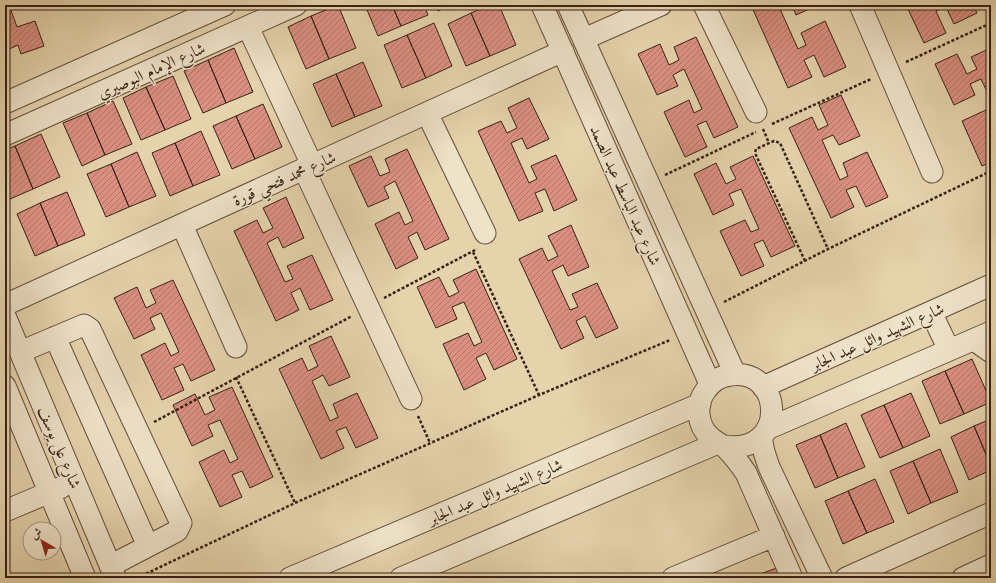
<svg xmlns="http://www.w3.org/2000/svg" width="996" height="583" viewBox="0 0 996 583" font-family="'Old Standard TT',Amiri,serif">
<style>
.building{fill:url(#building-hatch);stroke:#372115}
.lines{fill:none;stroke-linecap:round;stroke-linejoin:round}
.minor-casing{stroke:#624e3b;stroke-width:23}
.path{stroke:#372115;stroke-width:2.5;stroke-dasharray:3 2;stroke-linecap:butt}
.minor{stroke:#eee2c9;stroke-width:21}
.labels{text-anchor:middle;stroke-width:3;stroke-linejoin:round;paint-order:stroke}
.street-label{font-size:16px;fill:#372115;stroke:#eee2c9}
</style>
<defs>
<pattern id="building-hatch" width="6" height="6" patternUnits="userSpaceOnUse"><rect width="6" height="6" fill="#dc9082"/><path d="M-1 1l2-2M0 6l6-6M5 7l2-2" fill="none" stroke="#b37569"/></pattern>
</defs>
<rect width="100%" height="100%" fill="#e5d3ac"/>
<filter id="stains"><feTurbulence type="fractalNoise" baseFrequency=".005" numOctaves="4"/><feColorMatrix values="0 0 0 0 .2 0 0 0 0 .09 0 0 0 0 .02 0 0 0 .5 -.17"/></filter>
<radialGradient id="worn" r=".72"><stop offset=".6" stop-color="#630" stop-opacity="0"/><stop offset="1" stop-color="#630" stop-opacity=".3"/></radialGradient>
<!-- building -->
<path class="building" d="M5,5H9L17,27L35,21L44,46L21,54L18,45L5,51Z
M338,5L356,48L329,59L311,16Z
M365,5H392L401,26L378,36Z
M392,5H424L428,15L401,26Z
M435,5H451L438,11Z
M490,5H499L516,45L490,56L471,13Z
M751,5H789L780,9L798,49L806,45L801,33L825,21L846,67L824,77L814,55L804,60L812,77L788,88Z
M792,5H818L796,15Z
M906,5H973L977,13L954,24L946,7L936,11L946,33L924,43Z
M471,13L490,56L466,66L448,24Z
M311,16L329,59L306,69L288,27Z
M434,23L452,66L426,78L407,35Z
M407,35L426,78L402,88L384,45Z
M696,37L738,127L714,138L706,121L697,125L707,147L685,157L664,112L689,100L694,113L702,109L684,69L673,75L678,86L657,95L638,54L660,44L669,65L679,60L674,47Z
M234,48L253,92L226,103L208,60Z
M991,48V100L981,79L970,84L975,95L954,105L935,64L957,54L967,74L977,69L971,57Z
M208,60L226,103L203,113L184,71Z
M363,62L382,106L355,117L336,74Z
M336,74L355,117L332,127L313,84Z
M173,76L191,119L165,130L146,87Z
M146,87L165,130L141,140L123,98Z
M841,95L860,136L839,145L833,135L822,140L840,180L848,176L843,163L867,152L888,197L866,207L856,186L846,190L854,207L831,218L789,128L812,117L818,130L828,125L819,105Z
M529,98L549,139L527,149L522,138L511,143L529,183L537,179L531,166L556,155L577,200L554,211L545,189L535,193L543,211L519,221L478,131L501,121L507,133L517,128L508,108Z
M113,101L132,144L105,155L87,113Z
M263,104L282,147L255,159L236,116Z
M986,110L991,121V162L982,166L962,121Z
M87,113L105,155L82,166L63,123Z
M236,116L255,159L232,169L213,126Z
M201,131L220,175L193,186L175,143Z
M41,134L60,177L33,189L15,146Z
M175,143L193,186L170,196L152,153Z
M15,146L33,189L10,199L5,188V150Z
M407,149L449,239L425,250L417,232L408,237L418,258L396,269L375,224L399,212L405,225L413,221L395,181L384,187L389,198L368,207L349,166L371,156L380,176L390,172L385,159Z
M137,152L156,196L129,207L111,164Z
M753,156L795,246L771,257L763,240L754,244L764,266L741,276L720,231L745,220L751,232L759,229L741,189L729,194L734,205L713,215L694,174L716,163L726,184L736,179L730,167Z
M111,164L129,207L106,217L87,174Z
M67,192L85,235L58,246L40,203Z
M286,197L304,238L283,248L278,237L267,243L285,282L293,279L287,266L312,255L333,300L310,310L300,288L291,293L299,310L276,321L234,231L257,220L263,233L273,228L263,208Z
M40,203L58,246L35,256L17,214Z
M571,225L589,267L568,276L563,265L552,271L570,310L578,307L572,294L597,283L618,328L596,338L585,316L576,321L584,338L561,349L519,259L542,248L548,261L558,256L548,236Z
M476,269L517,359L494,370L486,353L476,358L486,379L464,390L443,344L468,333L474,346L482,342L464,302L452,307L457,319L436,328L417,287L439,277L449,297L459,292L453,280Z
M173,280L215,370L191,381L183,364L174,368L184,390L162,400L141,355L165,343L171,356L179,352L161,313L150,318L155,329L134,339L114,298L137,287L146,308L156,303L150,290Z
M331,336L350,377L329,386L323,375L312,381L330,421L338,417L333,404L357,393L378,438L356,448L346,427L336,431L344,448L321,459L279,369L302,358L308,371L318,366L309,346Z
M972,359L991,402L964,414L945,371Z
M945,371L964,414L940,424L922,381Z
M232,387L273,477L250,488L242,471L232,475L242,497L220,507L199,462L224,450L230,463L238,459L220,420L208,425L213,436L192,446L173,405L195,394L205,415L215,410L209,397Z
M911,393L930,436L903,448L884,405Z
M884,405L903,448L880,458L861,415Z
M991,419V466L974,426Z
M846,423L865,467L838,478L820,435Z
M974,426L991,466V470L969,480L951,437Z
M820,435L838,478L815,488L796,445Z
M940,449L958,492L931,503L913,461Z
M913,461L931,503L908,514L890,471Z
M875,479L894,522L867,533L848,491Z
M848,491L867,533L843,544L825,501Z
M787,564L792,578H750Z"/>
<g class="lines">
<defs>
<path id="minor" d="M542,5L710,384
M568,5L735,374
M704,5L756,112
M860,5L932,172
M248,27L312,165
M584,39L661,5
M5,103L225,5
M427,113L485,233
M5,135L296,5
M304,169L411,399
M182,225L236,347
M5,305L563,51
M931,312L949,350
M5,316L115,577
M55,337L148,546
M974,340L991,352
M20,352L84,325L90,329L179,519L181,523L177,531L110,566
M5,386L85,578
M763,387L991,285
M767,429L991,332
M761,437L764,452L769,467L822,578
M723,446C790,456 783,367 731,375C721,376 712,381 706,390C695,404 697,425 710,437C714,441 720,444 725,447C733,455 740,464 746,473L792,578
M5,511L62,487
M290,578L700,404
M401,578L718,443
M673,578L774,536
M846,578L991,513
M963,578L991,565"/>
</defs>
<!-- minor casing -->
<use href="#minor" class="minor-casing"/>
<!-- path -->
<path class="path" d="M987,5L991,14
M906,62L991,23
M772,124L871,79
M763,129L769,143
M665,175L756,132
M473,252L539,395
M805,261L755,153L756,149L774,141L780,143L828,249
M384,298L477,249
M724,302L828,249L991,171
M236,377L295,503
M418,416L430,443
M154,422L352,316
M137,578L295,503L539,395L670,340"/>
<!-- minor -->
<use href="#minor" class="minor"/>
</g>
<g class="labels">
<!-- street labels -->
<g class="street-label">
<text transform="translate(151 70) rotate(-24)" y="6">شارع الإمام البوصيري</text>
<text transform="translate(284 178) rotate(-24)" y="6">شارع محمد فتحي قورة</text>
<text transform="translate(626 195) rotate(66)" y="6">شارع عبد الباسط عبد الصمد</text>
<text transform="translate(877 336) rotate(-24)" y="6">شارع الشهيد وائل عبد الجابر</text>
<text transform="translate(60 447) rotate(67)" y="6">شارع على يوسف</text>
<text transform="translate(495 491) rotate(-23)" y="6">شارع الشهيد وائل عبد الجابر</text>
</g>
</g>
<!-- margin -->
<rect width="996" height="583" fill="none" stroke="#e5d3ac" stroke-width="20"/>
<rect x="6" y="6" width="984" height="571" fill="none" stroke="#372115" stroke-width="2"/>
<rect x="10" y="10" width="976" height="563" fill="none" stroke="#372115"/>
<!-- north arrow -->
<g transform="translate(42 541) rotate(322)"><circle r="19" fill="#eee2c9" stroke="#a59581"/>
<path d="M0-3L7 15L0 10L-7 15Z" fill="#8f2418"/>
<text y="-6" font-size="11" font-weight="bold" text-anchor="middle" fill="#372115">ش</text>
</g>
<rect width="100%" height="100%" filter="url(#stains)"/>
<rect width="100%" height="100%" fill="url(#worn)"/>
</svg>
